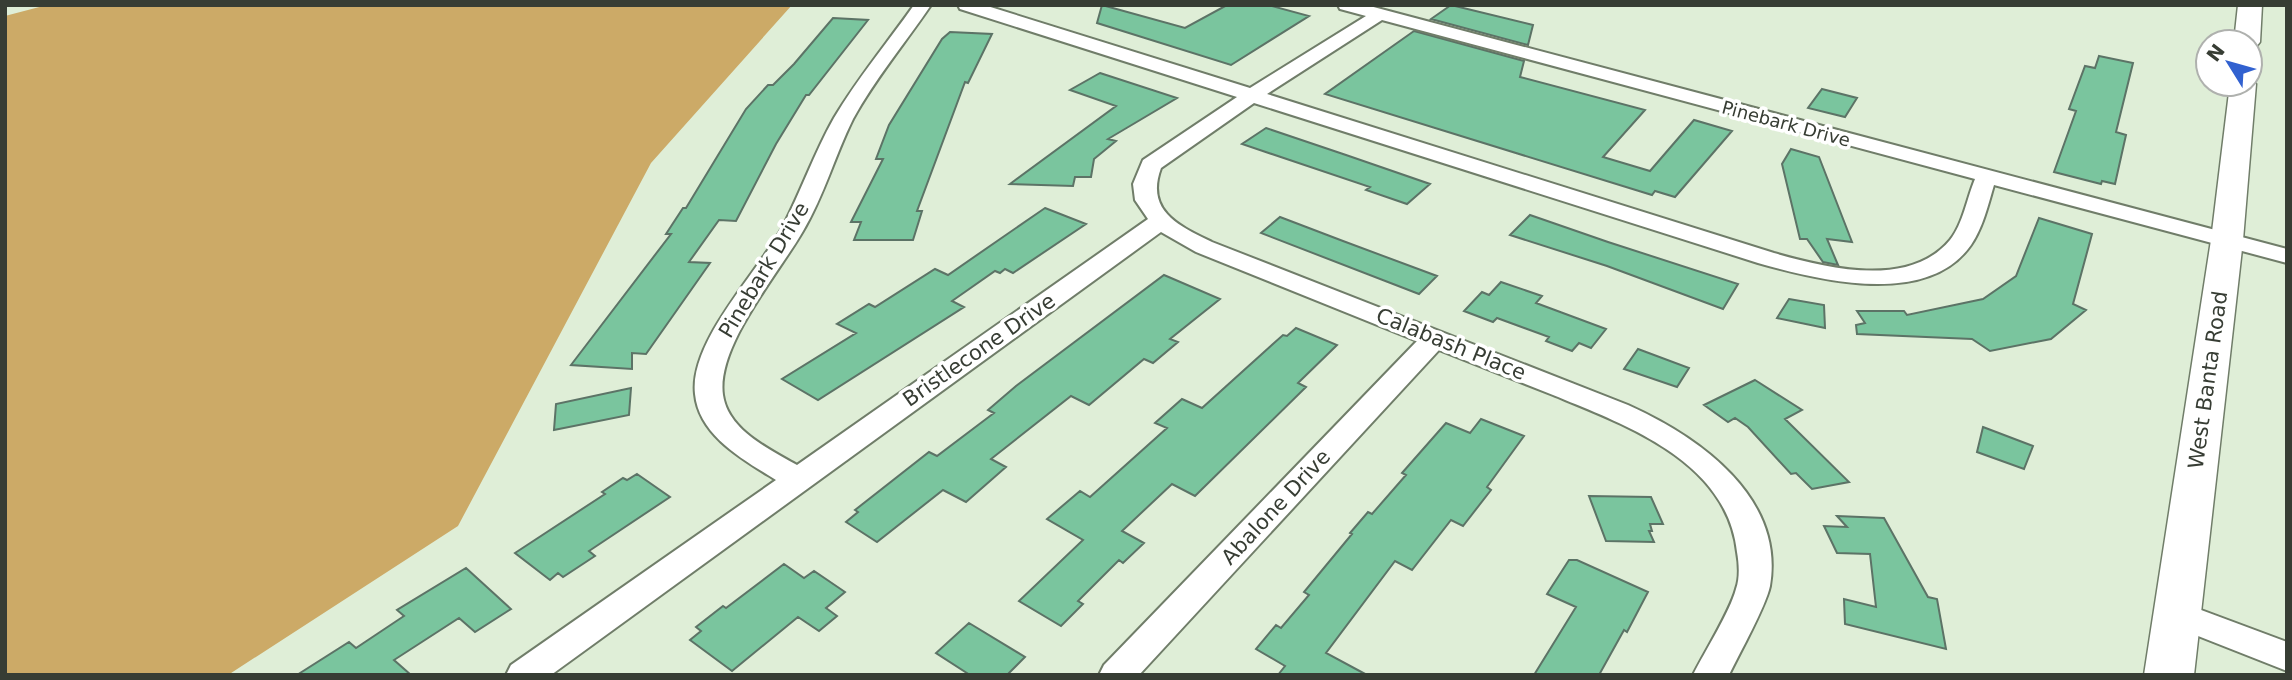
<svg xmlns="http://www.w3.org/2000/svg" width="2292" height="680" viewBox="0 0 2292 680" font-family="'DejaVu Sans',sans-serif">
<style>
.forest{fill:#ccaa67}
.building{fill:#7ac59e;stroke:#5c7366;stroke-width:2}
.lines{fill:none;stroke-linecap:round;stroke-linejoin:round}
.street-casing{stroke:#707d69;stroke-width:4}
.secondary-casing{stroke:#707d69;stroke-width:3}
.street{fill:#fff;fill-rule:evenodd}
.secondary{fill:#fff;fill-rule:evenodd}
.labels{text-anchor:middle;stroke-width:7;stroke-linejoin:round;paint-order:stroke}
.far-street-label{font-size:18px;fill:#373d34;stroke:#fff}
.street-label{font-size:21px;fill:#373d34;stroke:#fff}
</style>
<rect width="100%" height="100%" fill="#dfeed7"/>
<!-- forest -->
<path class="forest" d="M47,5H792L651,163L458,526L228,675H5V16Z"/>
<!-- building -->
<path class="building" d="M1102,5L1185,28L1227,5H1268L1309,16L1231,65L1097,23Z
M1451,5L1533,25L1528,45L1431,19Z
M833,18L868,20L809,95H806L776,144L736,221L719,220L689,262L710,263L646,354L632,353V369L571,365L671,234H666L683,208H686L746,109L768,85H773L794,64Z
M1414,31L1524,61L1520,77L1645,110L1603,157L1650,171L1694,120L1732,131L1675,197L1655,191L1652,195L1325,94Z
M950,32L992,34L968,83L965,82L917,211H922L913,240H854L861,222H851L883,159H876L889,125L942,39Z
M2099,56L2133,63L2116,132L2126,135L2115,184L2102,181L2101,184L2054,172L2076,111L2069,109L2085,66L2095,68Z
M1100,73L1177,98L1108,139L1116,141L1094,159L1091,177H1075L1073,186L1010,184L1116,106L1070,90Z
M1822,89L1857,98L1845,117L1808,108Z
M1266,128L1346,155L1430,184L1407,204L1366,190L1370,187L1242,144Z
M1791,149L1819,157L1852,242L1827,239L1838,265L1823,262L1807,239H1800L1782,164Z
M1045,208L1086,224L1013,273L1005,269L1000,273L995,271L952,301L964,307L818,400L782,379L856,333L837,324L869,304L875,307L935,269L948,275Z
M1530,215L1608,242L1738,284L1723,309L1607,266L1510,235Z
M1280,217L1343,241L1437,276L1419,294L1261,233Z
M2039,218L2092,234L2073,304L2086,310L2051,339L1990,351L1972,339L1857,334L1856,325L1865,323L1857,311H1904L1907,315L1983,299L2016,276Z
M1164,275L1220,299L1170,339L1178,342L1153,363L1144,359L1089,405L1071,396L991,459L1006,467L966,502L943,490L877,542L846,522L858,512L855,510L929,452L937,456L994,413L988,410L1016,386Z
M1501,282L1542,296L1536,303L1606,329L1591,348L1579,343L1572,351L1546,341L1549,337L1497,318L1493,322L1464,311L1482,292L1489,295Z
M1789,299L1824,305L1825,328L1777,318Z
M1296,328L1337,345L1298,383L1306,387L1195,496L1172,484L1122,531L1144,543L1123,563L1119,560L1078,601L1083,604L1061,626L1019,601L1083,540L1047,519L1080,491L1090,497L1167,428L1155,423L1182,399L1202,408L1283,335L1287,336Z
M1638,349L1689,368L1677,387L1624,369Z
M1755,380L1802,410L1785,419L1849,482L1812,489L1796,473L1791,474L1748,427L1735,418L1728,422L1704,405Z
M631,388L629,415L554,430L556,404Z
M1481,419L1524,436L1487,487L1491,490L1463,526L1451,520L1412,570L1395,561L1326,653L1367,675H1278L1285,666L1256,649L1276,625L1281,628L1309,595L1304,592L1352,534L1350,533L1368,512L1372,514L1406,475L1402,473L1446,423L1470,433Z
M1983,427L2033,446L2024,469L1977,452Z
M637,474L670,497L589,551L595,556L563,577L558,573L550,580L515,553L605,494L602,492L623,478L627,480Z
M1589,496L1651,497L1663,524H1650L1652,531H1649L1654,542L1606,541Z
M1837,516L1884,518L1928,597L1937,599L1946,649L1845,624L1844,599L1876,607L1870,554L1837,553L1824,526L1847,527Z
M1569,560H1577L1648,592L1627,632L1624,630L1599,675H1534L1576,607L1547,594Z
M784,564L804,578L814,571L845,592L826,608L837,616L819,631L798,617L732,671L690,640L701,631L696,627L723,606L726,608Z
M466,568L511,609L475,632L459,618L394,660L411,675H297L349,642L356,648L404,616L397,610Z
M969,623L1025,657L1007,675H970L936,653Z"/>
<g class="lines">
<defs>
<path id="street" d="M914,5H931C906,42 874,80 853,119C835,155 824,196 803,231C779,273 716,346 723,395C728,430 769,449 797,465L1148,219L1135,200L1133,184L1143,160L1237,97L960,9L958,5H984L1250,88L1366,16L1340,9L1338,5H1366L2287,249V263L1994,185C1988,205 1983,227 1971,245C1927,308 1818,280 1758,263L1254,103L1161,168C1145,211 1179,226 1212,242L1628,405C1699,437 1785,497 1770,586C1766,606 1739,654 1729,675H1693C1705,651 1730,612 1736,589C1740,578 1739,563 1737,552C1727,461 1626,425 1553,395C1515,380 1477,365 1439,350L1139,675H1099L1104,665L1417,341L1196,252L1161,232L551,675H506L511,665L776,480C744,460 699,436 695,394C689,342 757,273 782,228C801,192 814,153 834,118C857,79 888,42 914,5ZM1382,20L1975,179C1967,198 1963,224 1950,240C1909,289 1827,268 1774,253L1267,94Z
M2177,601L2287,642V671L2165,623L2160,614L2165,605Z"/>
<path id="secondary" d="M2238,5H2262L2260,42L2256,47L2250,49V42H2234Z
M2250,78L2256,84L2243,240L2194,675H2144L2211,240L2230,84H2250Z"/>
</defs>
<!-- street casing -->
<use href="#street" class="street-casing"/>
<!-- secondary casing -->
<use href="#secondary" class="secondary-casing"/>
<!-- street -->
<use href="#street" class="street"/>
<!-- secondary -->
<use href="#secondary" class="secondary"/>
</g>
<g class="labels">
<!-- far-street labels -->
<g class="far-street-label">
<text transform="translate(1786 124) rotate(15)" y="6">Pinebark Drive</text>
</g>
<!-- street labels -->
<g class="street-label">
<text transform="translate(764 270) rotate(-59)" y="7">Pinebark Drive</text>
<text transform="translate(1451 344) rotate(22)" y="7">Calabash Place</text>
<text transform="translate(979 350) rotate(-35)" y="7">Bristlecone Drive</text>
<text transform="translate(2208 380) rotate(-82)" y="7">West Banta Road</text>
<text transform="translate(1276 507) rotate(-47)" y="7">Abalone Drive</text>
</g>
</g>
<!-- border -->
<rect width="2292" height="680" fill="none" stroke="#373d34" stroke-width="14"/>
<!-- north arrow -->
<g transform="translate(2229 63) rotate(307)"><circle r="33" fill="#ffffff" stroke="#afb1ae" stroke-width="2"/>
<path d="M0-5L12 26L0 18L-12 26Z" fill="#3161d0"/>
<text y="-10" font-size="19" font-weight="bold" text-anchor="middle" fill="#373d34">N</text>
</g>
</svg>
